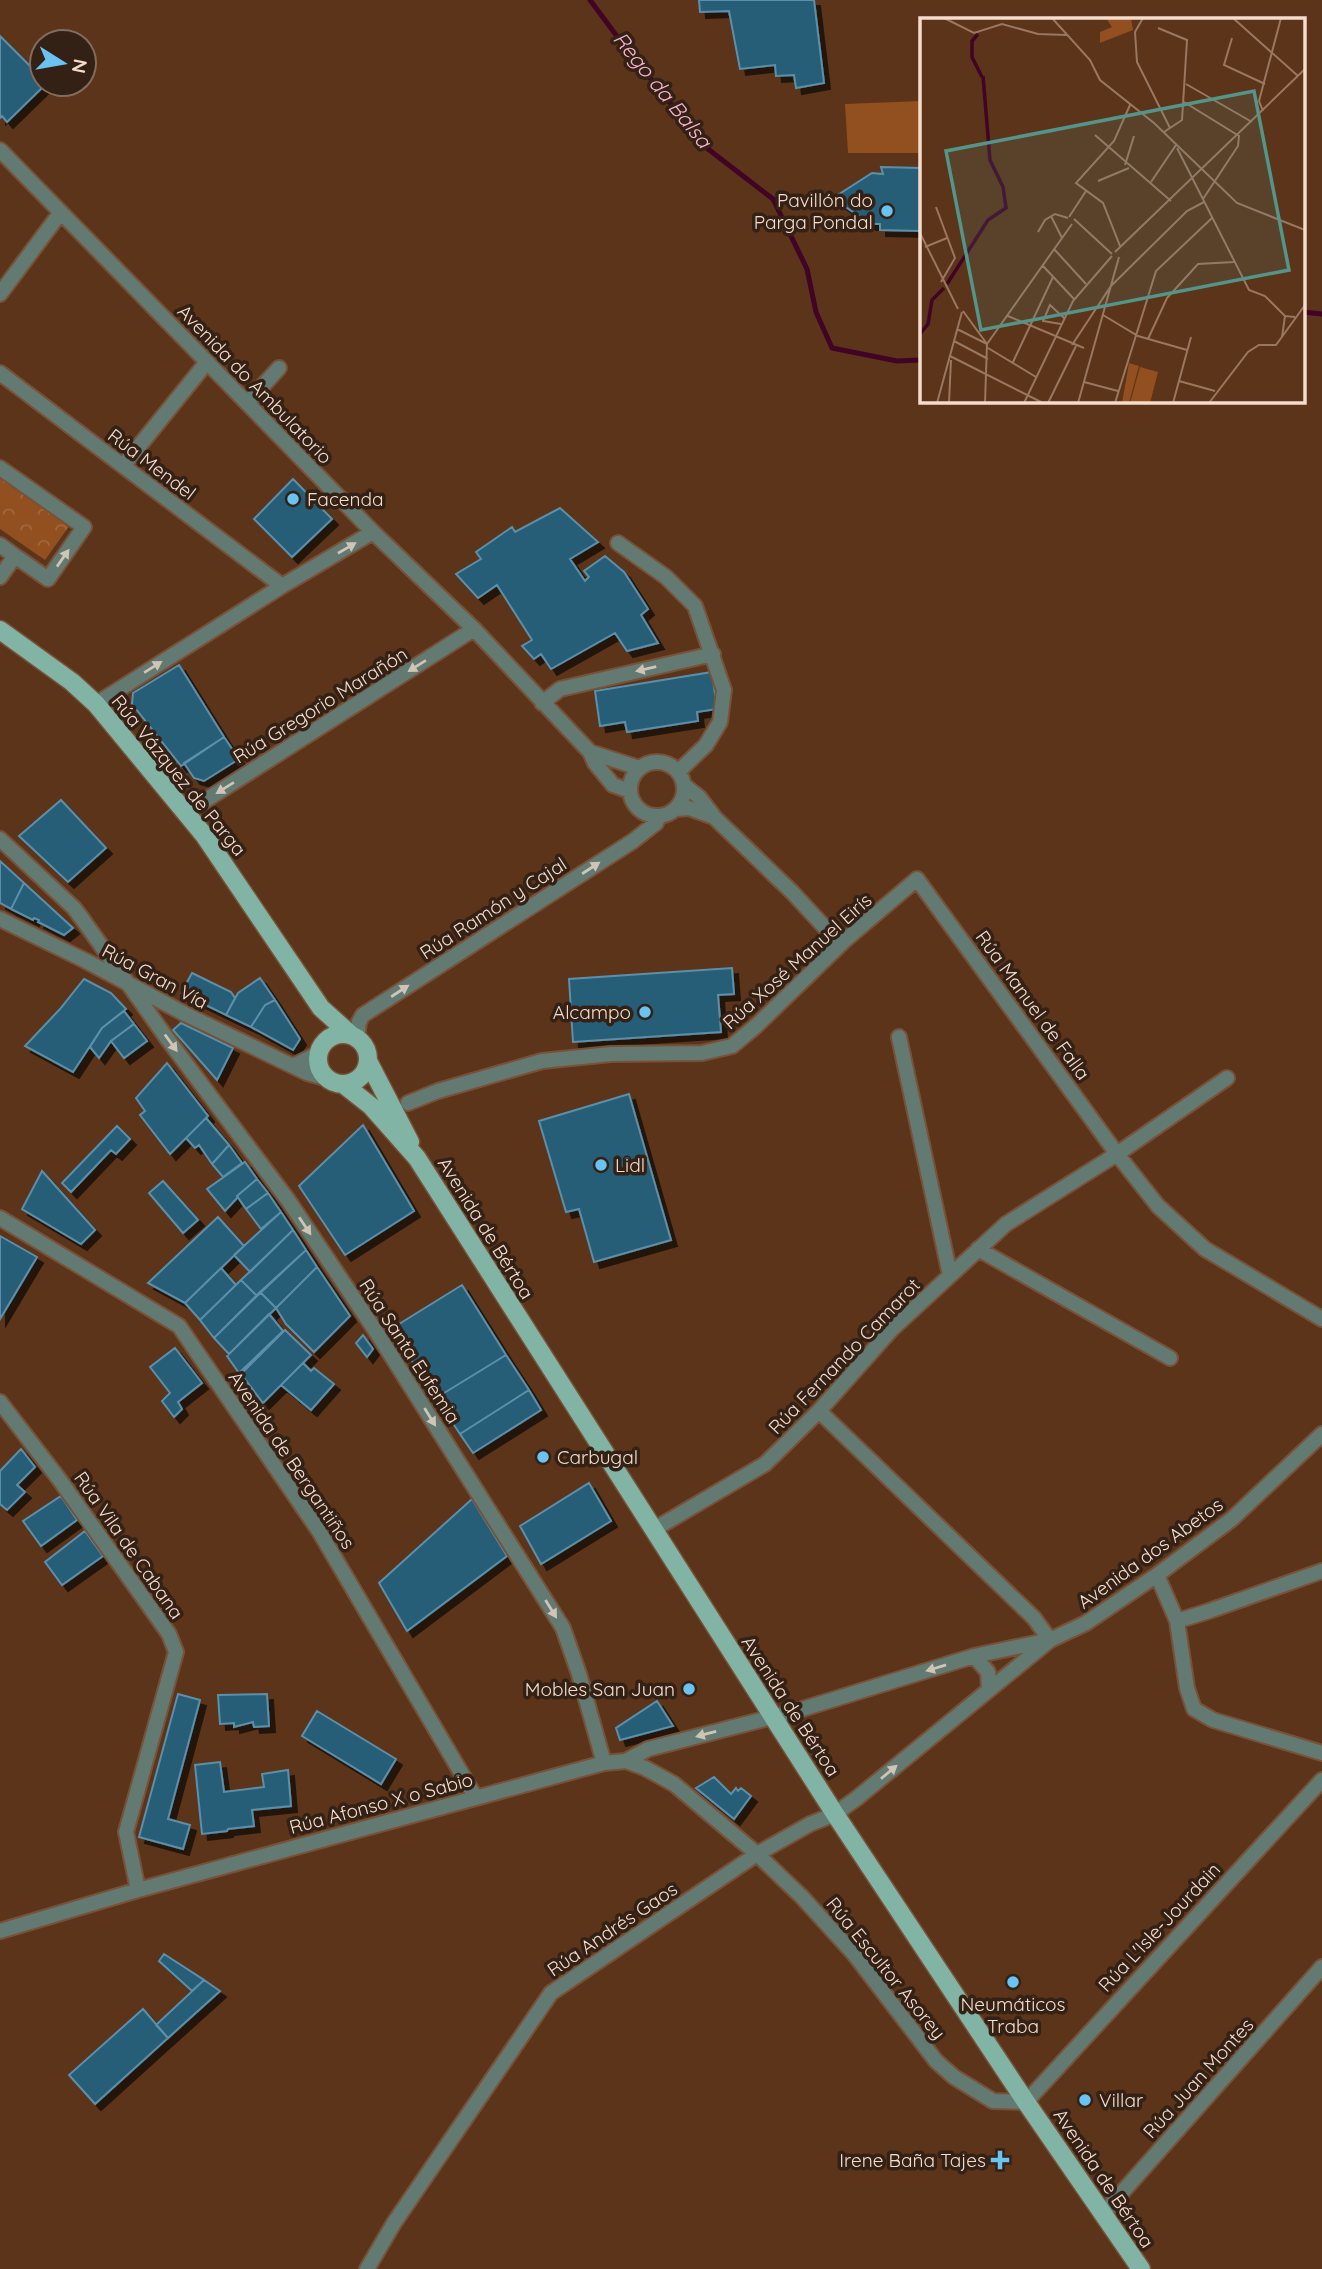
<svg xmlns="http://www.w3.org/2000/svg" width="1322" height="2269" viewBox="0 0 1322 2269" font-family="Quicksand,sans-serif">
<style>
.forest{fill:url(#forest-crowns)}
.pitch{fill:#924f1f}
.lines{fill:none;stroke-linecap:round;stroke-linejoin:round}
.stream{stroke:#410426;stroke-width:5}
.building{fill:#275d77;stroke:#5b8faa;stroke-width:2;filter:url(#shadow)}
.street-casing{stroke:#775239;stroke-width:18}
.primary-casing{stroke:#775239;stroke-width:21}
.street{stroke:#627a72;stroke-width:14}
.primary{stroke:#81b4a4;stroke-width:18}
.oneway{fill:#d0c4b6}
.poi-dot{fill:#6ac3f1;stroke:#332115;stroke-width:2.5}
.labels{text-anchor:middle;stroke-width:7;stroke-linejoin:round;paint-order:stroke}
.poi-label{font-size:19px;fill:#f5dccd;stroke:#332115;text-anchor:end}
.street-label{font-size:19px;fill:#f5dccd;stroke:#332115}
.water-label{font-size:21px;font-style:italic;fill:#fbb4d1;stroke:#332115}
.inset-river{fill:none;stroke:#410426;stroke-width:3.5}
.inset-road{fill:none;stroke:#997761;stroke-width:2}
.view{fill:#54958a;fill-opacity:0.15;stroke:#54958a;stroke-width:3.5}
.inset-edge{fill:none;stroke:#f5dccd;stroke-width:3.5}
</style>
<defs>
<pattern id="forest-crowns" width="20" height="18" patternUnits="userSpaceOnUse" patternTransform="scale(1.75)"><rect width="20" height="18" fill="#924f1f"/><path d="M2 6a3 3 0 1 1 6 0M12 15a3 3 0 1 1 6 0" fill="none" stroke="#a2683e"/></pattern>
<filter id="shadow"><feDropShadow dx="6" dy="6" stdDeviation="0" flood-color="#0009"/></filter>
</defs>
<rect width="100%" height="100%" fill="#5b3419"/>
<!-- forest -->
<path class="forest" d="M0,478L70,525L45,560L0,529Z"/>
<!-- pitch -->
<path class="pitch" d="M921,101V153H848L845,104Z"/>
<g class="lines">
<!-- stream -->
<path class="stream" d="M590,0L628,51L708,149L773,199L807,269L816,312L832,348L897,361L921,360
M1303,312L1322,314"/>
</g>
<!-- building -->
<path class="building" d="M699,0H814L824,83L796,88L794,75L776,76L775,65L740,69L729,11L700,12Z
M0,36L42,78V84H46L7,122L2,116L0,118Z
M881,167L921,168V231L880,230V224H870L833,198L872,173L883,174Z
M293,479L332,519L292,557L254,519Z
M560,508L598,542L570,559L585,581L589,577L584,571L605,556L624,572L648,609L641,615L658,643L627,651L615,633L551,669L541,654L534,659L522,646L532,640L497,585L478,598L456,574L481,559L476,552L512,527L515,532Z
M179,665L224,737L181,766L132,704L133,693Z
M712,672L717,709L697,712L698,721L627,732L625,722L600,726L595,691Z
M224,737L239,759L204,781L194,778L184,763Z
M61,800L106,848L68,882L19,836Z
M0,861L24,883L11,909L0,903Z
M24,883L73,928L64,935L38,922L39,920L34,918L33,920L11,909Z
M732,968L734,994L718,995L721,1032L573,1042L569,979Z
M192,973L231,992L235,998L226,1015L181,993Z
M260,978L275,1000L265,1005L251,1027L226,1015L238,993Z
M84,979L111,993L126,1009L102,1028L73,1072L25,1046L60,1009Z
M275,1000L300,1039L293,1050L251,1027L265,1005Z
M124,1011L134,1024L111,1041L99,1058L90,1047L102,1028Z
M181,1023L233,1048L217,1080L173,1030Z
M134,1024L147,1041L124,1058L111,1041Z
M167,1063L208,1116L170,1154L140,1115L145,1111L136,1098Z
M629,1094L671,1240L594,1262L579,1209L566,1212L539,1121Z
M206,1118L229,1145L212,1164L199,1145L195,1148L186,1138Z
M363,1125L414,1211L345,1255L299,1186Z
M117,1126L130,1139L116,1154L111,1150L71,1192L62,1183Z
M229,1145L242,1163L223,1177L212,1164Z
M245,1162L257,1179L237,1196L238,1197L225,1211L207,1189Z
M42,1171L95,1230L81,1244L22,1209Z
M257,1179L268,1193L246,1209L237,1196Z
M163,1181L198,1220L183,1233L149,1193Z
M268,1193L281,1212L261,1229L246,1209Z
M281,1212L293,1230L250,1272L234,1255Z
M218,1217L244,1246L185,1303L148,1283Z
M293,1230L306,1250L257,1296L241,1280Z
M0,1236L37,1257L0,1319Z
M306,1250L317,1267L276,1308L260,1292Z
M317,1267L350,1316L314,1352L286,1324L276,1308Z
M221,1268L236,1285L200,1320L185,1303Z
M241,1280L257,1296L214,1338L200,1320Z
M462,1285L506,1355L436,1398L391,1329Z
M260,1292L276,1308L229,1354L214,1338Z
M269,1314L283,1331L239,1373L227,1356Z
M285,1330L311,1355L263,1403L241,1374Z
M363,1335L373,1349L367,1357L356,1343Z
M175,1348L202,1383L178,1402L182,1409L174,1417L162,1401L170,1393L150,1367Z
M506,1355L529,1390L460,1434L436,1398Z
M303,1363L311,1371L314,1368L334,1384L311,1410L281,1385Z
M529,1390L541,1410L473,1453L460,1434Z
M21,1449L35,1467L17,1485L25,1492L7,1510L0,1504V1471Z
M589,1483L611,1521L541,1564L520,1526Z
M61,1496L77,1520L41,1546L23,1521Z
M472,1499L507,1556L407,1631L379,1583Z
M85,1531L103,1556L62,1585L45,1562Z
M178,1694L200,1700L168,1819L190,1825L183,1849L139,1837Z
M267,1694L269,1726L254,1727L253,1722L234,1727V1723L220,1724L218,1695Z
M657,1701L673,1726L620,1740L616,1728Z
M317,1711L396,1759L381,1784L302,1736Z
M220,1762L224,1792L264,1787L262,1774L288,1770L291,1806L252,1810L254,1826L228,1829L227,1831L202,1834L195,1765Z
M714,1777L731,1794L736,1788L738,1791L741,1788L751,1796L734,1819L696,1788Z
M164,1954L204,1980L192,1991L159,1961Z
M204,1980L220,1991L168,2038L156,2025Z
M143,2009L168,2038L95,2104L69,2075Z"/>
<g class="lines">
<defs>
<path id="street" d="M0,150L373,532L474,629L590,752L595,763L613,785L630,791
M0,294L61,212
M0,373L282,586
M247,403L279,368
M123,466L207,362
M0,468L84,527L48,579L15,556L0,577
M618,543L666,577L695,606L724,690L720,722L706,745L679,771
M0,545L15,556
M542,703L560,689L713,654
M96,704L282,586L373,532
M590,752L639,768
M630 789a27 27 0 1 1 54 0a27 27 0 1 1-54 0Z
M685,786L699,797L715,818L792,892L830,933L844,941
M676,809L689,808L714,817
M187,812L474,629
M0,839L74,908L83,920L166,1037L288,1200L377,1333L563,1628L579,1674L604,1763
M0,919L86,961L185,1014L307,1073L329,1079
M899,1037L950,1275
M357,1038L359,1022L363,1015L633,841L656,823L659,816
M293,1066L319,1053
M408,1103L438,1091L542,1061L611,1054L702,1053L732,1046L756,1026L844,941L917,879L1117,1154L1158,1206L1205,1249L1322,1319
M0,1218L179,1326L319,1531L476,1798
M978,1249L1170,1358
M0,1402L59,1479L169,1634L176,1652L126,1832L138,1890
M819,1411L1034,1618L1050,1640
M653,1530L765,1464L819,1411L891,1330L1006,1224L1117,1154L1227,1078
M1157,1575L1177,1621L1187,1688L1194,1709L1213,1720L1322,1753
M1177,1621L1209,1611L1322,1571
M974,1656L988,1672L989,1688
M626,1761L645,1768L674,1784L757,1854L802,1897L854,1954L936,2061L954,2077L993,2101L1026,2102L1322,1780
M0,1931L138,1890L604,1763L626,1761L648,1749L796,1711L974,1656L1045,1641
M1102,2215L1322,1967
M367,2269L394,2223L551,1993L757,1854L810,1824L835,1814L857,1798L1050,1640L1086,1623L1157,1575L1232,1519L1322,1434"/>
<path id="primary" d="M0,630L72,682L96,704L204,835L321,1008L350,1034
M318 1059a25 25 0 1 1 50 0a25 25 0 1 1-50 0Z
M368,1061L410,1142
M343,1084L371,1106L417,1158L835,1814L1026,2102L1141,2269"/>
</defs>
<!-- street casing -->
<use href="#street" class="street-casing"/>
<!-- primary casing -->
<use href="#primary" class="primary-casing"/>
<!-- street -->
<use href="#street" class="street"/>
<!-- primary -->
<use href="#primary" class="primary"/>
</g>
<!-- one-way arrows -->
<defs><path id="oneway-solid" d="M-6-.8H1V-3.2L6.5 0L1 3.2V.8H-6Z" transform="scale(1.75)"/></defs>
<g class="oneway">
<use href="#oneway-solid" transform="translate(347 548) rotate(-30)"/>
<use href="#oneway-solid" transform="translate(63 558) rotate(-55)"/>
<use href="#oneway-solid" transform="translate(417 666) rotate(148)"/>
<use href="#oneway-solid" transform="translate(153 667) rotate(-32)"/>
<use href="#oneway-solid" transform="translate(646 669) rotate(167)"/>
<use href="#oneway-solid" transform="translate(225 788) rotate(148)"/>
<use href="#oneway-solid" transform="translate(591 868) rotate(-33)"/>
<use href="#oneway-solid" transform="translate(400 991) rotate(-33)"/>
<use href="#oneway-solid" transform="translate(171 1043) rotate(54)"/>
<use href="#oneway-solid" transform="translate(305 1226) rotate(56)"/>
<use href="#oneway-solid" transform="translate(430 1417) rotate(58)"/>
<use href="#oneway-solid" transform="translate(551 1609) rotate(58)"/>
<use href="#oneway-solid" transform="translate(936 1668) rotate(163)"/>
<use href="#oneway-solid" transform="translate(706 1734) rotate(165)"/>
<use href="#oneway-solid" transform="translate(889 1772) rotate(-40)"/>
</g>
<!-- markers -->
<g class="poi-dot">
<circle cx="887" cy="211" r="7"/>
<circle cx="293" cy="499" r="7"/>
<circle cx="645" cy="1012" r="7"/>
<circle cx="601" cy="1165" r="7"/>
<circle cx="543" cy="1457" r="7"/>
<circle cx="689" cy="1689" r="7"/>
<circle cx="1013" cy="1982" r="7"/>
<circle cx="1085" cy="2100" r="7"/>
<path d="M996.5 2149.5h7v7h7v7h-7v7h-7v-7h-7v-7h7z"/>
</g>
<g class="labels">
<!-- poi labels -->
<g class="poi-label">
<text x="873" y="207">Pavillón do<tspan x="873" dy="22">Parga Pondal</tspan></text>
<text x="307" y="506" text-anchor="start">Facenda</text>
<text x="631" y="1019">Alcampo</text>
<text x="615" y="1172" text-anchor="start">Lidl</text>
<text x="557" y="1464" text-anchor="start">Carbugal</text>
<text x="675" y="1696">Mobles San Juan</text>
<text x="1013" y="2011" text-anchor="middle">Neumáticos<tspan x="1013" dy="22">Traba</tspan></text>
<text x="1099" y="2107" text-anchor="start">Villar</text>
<text x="986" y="2167">Irene Baña Tajes</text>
</g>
<!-- street labels -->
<g class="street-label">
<text transform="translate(255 384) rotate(46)" y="7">Avenida do Ambulatorio</text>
<text transform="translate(152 464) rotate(37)" y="7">Rúa Mendel</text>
<text transform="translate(320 705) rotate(-32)" y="7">Rúa Gregorio Marañón</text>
<text transform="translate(179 775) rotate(51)" y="7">Rúa Vázquez de Parga</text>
<text transform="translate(493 908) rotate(-33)" y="7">Rúa Ramón y Cajal</text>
<text transform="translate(797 961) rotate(-42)" y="7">Rúa Xosé Manuel Eirís</text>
<text transform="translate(155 976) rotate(28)" y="7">Rúa Gran Vía</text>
<text transform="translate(1033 1005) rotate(54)" y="7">Rúa Manuel de Falla</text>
<text transform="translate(486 1228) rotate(58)" y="7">Avenida de Bértoa</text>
<text transform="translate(410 1351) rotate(57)" y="7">Rúa Santa Eufemia</text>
<text transform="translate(844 1356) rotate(-46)" y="7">Rúa Fernando Camarot</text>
<text transform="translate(292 1460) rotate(56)" y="7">Avenida de Bergantiños</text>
<text transform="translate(129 1545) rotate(55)" y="7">Rúa Vila de Cabana</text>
<text transform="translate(1150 1553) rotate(-36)" y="7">Avenida dos Abetos</text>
<text transform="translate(791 1706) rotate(57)" y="7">Avenida de Bértoa</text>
<text transform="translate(381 1803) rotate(-15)" y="7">Rúa Afonso X o Sabio</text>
<text transform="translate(1159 1927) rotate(-47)" y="7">Rúa L'Isle-Jourdain</text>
<text transform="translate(612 1929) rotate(-34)" y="7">Rúa Andrés Gaos</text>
<text transform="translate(886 1968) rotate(51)" y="7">Rúa Escultor Asorey</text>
<text transform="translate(1198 2078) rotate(-48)" y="7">Rúa Juan Montes</text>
<text transform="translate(1104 2178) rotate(56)" y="7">Avenida de Bértoa</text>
</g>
<!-- water labels -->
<g class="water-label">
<text transform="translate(662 90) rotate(51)" y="7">Rego da Balsa</text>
</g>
</g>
<!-- overview -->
<g transform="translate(920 18)">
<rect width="385" height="385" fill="#5b3419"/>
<path d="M186,0H211L213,12L180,25V14L192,9ZM209,345L219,348L209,385H202Z" fill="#924f1f"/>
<path d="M220,349L238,354L230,385H210Z" fill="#924f1f"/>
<path class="inset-river" d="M58,16L52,23V39L62,59M27,266L68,202L86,190L83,169L70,142L63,58M0,316L8,306L12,282L24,270"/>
<path class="inset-road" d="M24,0L54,15L82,6L118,16L147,17M132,0L170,42L180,62L234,105L317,185L385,212M223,0L215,14L217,44L250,110M313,0L378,58M238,10L267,22L262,102L244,114M312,20L304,47L345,66M266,66L332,104M264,84L319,118L318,128L283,181M343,93L339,83L361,0M175,117L251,183M257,130L329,272L345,278L365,298M205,147L214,118M178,163L209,150M231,164L256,127M16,189L35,240L21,264M131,198L142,220M149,199L166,173M154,201L192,236M118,214L125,202L135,196L148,200M0,215L38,291M200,228L183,185L156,165L194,123L210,87M5,229L27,220M134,231L166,266M195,234L385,51M123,248L154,281M43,293L67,326L65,385M183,297L218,318L267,332M88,298L164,330M141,306L123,303L130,287L144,300M37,311L67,326M362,319L365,298L375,299M228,321L247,280L278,246L314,244M34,323L68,341M67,326L152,206M152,327L191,268L267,193L284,184M68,330L116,359M30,338L123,385M93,344L133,259M259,363L295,373M164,364L198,373M17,385L42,294M29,385L31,342M104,385L153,283L192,238M128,385L156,328M158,385L199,239M195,385L236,253L292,200M253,385L271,319M289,385L328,334L339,327H356L385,287"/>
<path class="view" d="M334,73L369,252L61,312L26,133Z"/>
<rect width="385" height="385" class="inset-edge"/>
</g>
<!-- north arrow -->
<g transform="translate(63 63) rotate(101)"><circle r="33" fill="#332115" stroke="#816c5f" stroke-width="2"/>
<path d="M0-5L12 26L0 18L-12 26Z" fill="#6ac3f1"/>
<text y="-10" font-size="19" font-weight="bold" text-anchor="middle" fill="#f5dccd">N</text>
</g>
</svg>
